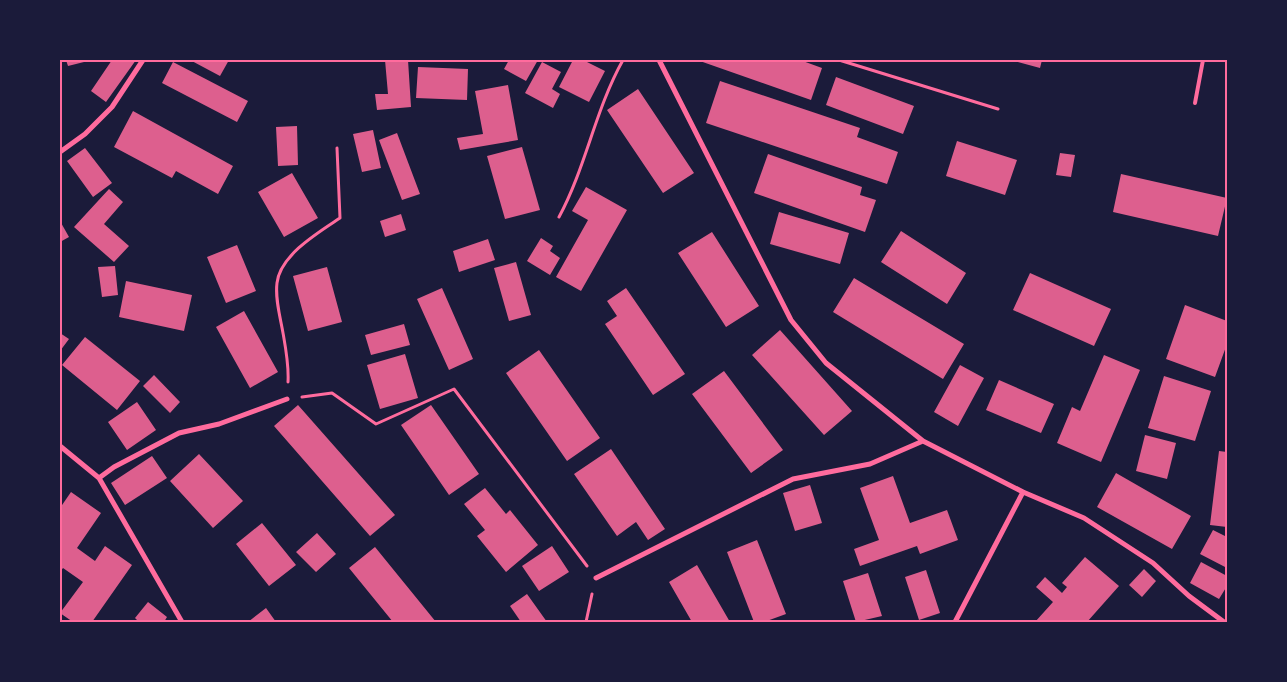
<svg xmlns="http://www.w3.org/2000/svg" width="1287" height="682" viewBox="0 0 1287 682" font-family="'Varela Round',sans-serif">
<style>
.building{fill:#dd5f8e}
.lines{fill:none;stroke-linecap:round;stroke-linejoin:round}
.path{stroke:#ff6b9d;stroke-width:3}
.service{stroke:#ff6b9d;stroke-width:4}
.minor{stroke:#ff6b9d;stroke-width:5}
.neatline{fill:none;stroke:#ff6b9d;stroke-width:2}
</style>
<rect width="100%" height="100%" fill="#1b1b3a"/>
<!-- building -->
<path class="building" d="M66,60H88V61L68,66Z
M112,60H136L106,102L91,91Z
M190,60H229L220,76Z
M385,60H408L411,107L377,110L375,94H388Z
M509,60H538L526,81L504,69Z
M573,60H583L605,71L589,102L559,87Z
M697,60H800L822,68L811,100Z
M1010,60H1042L1040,68Z
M173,62L248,101L237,122L162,83Z
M542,62L561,72L552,89L560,94L553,108L525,93Z
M418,67L468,69L467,100L416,98Z
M836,77L914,106L903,134L826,105Z
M720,81L860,128L857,137L898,152L887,184L706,123Z
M508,85L518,140L460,150L457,138L483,134L475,91Z
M638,89L694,173L663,193L607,110Z
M133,111L233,166L218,194L176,171L172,178L114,147Z
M297,126L298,165L278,166L276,127Z
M373,130L381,168L362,172L353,134Z
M397,133L420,194L402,200L379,140Z
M957,141L1017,160L1005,195L946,176Z
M522,147L540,210L505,219L487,156Z
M85,148L112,183L93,197L67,161Z
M1060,153L1075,155L1071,177L1056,175Z
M768,154L862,187L860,195L876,200L865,232L754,193Z
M292,173L318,218L284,237L258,192Z
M1121,174L1227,198L1218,236L1113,212Z
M586,187L627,210L581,291L556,277L588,220L572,211Z
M109,189L123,202L104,224L129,246L114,262L74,227Z
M779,212L849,233L840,264L770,244Z
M401,214L406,230L385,237L380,221Z
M60,221L69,237L60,242Z
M901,231L966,273L947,304L881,262Z
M712,232L759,306L726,327L678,253Z
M541,238L553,246L550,251L560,258L550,275L527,261Z
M488,239L495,260L459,272L453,251Z
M237,245L256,291L226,303L207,257Z
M516,262L531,315L509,321L494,268Z
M115,266L118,295L102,297L98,267Z
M327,267L342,322L308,331L293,276Z
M1030,273L1111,309L1094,346L1013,310Z
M854,278L964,344L943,379L833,312Z
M126,281L192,295L184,331L119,317Z
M442,288L473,359L449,370L417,299Z
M626,288L685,374L653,395L605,324L617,316L607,301Z
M1185,305L1227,321V344L1215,377L1166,359Z
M244,311L278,372L250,388L216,327Z
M404,324L410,345L371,355L365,335Z
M780,330L852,411L824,435L752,355Z
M60,333L69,339L60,351Z
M85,337L140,381L117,410L62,365Z
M539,350L600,438L567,461L506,373Z
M405,354L418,398L380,409L367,365Z
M1104,355L1140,370L1101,462L1057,443L1072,407L1080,411Z
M960,365L984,378L958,426L934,412Z
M724,371L783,450L751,473L692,394Z
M154,375L180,402L170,413L143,386Z
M1164,376L1211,391L1195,441L1148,428Z
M999,380L1054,404L1041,433L986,410Z
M137,402L156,430L127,450L108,422Z
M298,405L395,515L370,536L274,426Z
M431,405L479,474L449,495L401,425Z
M1145,435L1176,443L1167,479L1136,471Z
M611,449L665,529L648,540L636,522L617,536L574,474Z
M1219,451L1227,452V527L1210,525Z
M199,454L243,501L213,528L170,481Z
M152,456L167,478L125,505L111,483Z
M1116,473L1191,516L1172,549L1097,507Z
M893,476L910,523L947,510L958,540L920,554L917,546L860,566L854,549L879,540L860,488Z
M810,485L822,523L795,531L783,493Z
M485,488L506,514L510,510L538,545L506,572L477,536L485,530L464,504Z
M71,492L101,513L77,548L95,561L105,546L132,565L92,622H73L60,613L83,582L63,568L60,572V508Z
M262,523L296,565L269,586L236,544Z
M1213,530L1227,537V568L1200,554Z
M317,533L336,554L316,572L296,552Z
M757,540L786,614L764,622H754L727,552Z
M552,546L569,572L539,591L522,566Z
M375,547L436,622H393L349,568Z
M1085,557L1119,586L1087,622H1035L1053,602L1036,587L1045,577L1062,593L1067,587L1062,583Z
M1201,562L1227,576V586L1219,599L1190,583Z
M697,565L730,622H692L669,582Z
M1144,569L1156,581L1142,597L1129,585Z
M926,570L940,613L919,620L905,577Z
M868,573L882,616L856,622L843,581Z
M527,594L547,622H521L510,606Z
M148,602L167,617L164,622H139L135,618Z
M266,608L276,622H248Z"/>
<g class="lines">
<!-- path -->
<path class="path" d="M839,60L998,109
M559,217C586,167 595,110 623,60
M288,382C289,365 286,350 283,333C280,316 275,299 277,283C280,255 319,232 340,218L337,148
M302,397L332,393L376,424L454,389L587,566
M586,622L592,594"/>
<!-- service -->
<path class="service" d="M1195,103L1203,60"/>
<!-- minor -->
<path class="minor" d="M659,60L791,320L826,363L923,441L1023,492L1084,518L1153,563L1189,596L1224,622
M60,152L85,134L112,107L143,60
M60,446L99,478L182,622
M99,478L114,467L179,433L219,424L287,399
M596,578L793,479L870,464L923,441
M955,622L1023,492"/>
</g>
<!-- border -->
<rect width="1287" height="682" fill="none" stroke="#1b1b3a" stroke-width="122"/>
<rect x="61" y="61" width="1165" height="560" class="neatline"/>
</svg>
